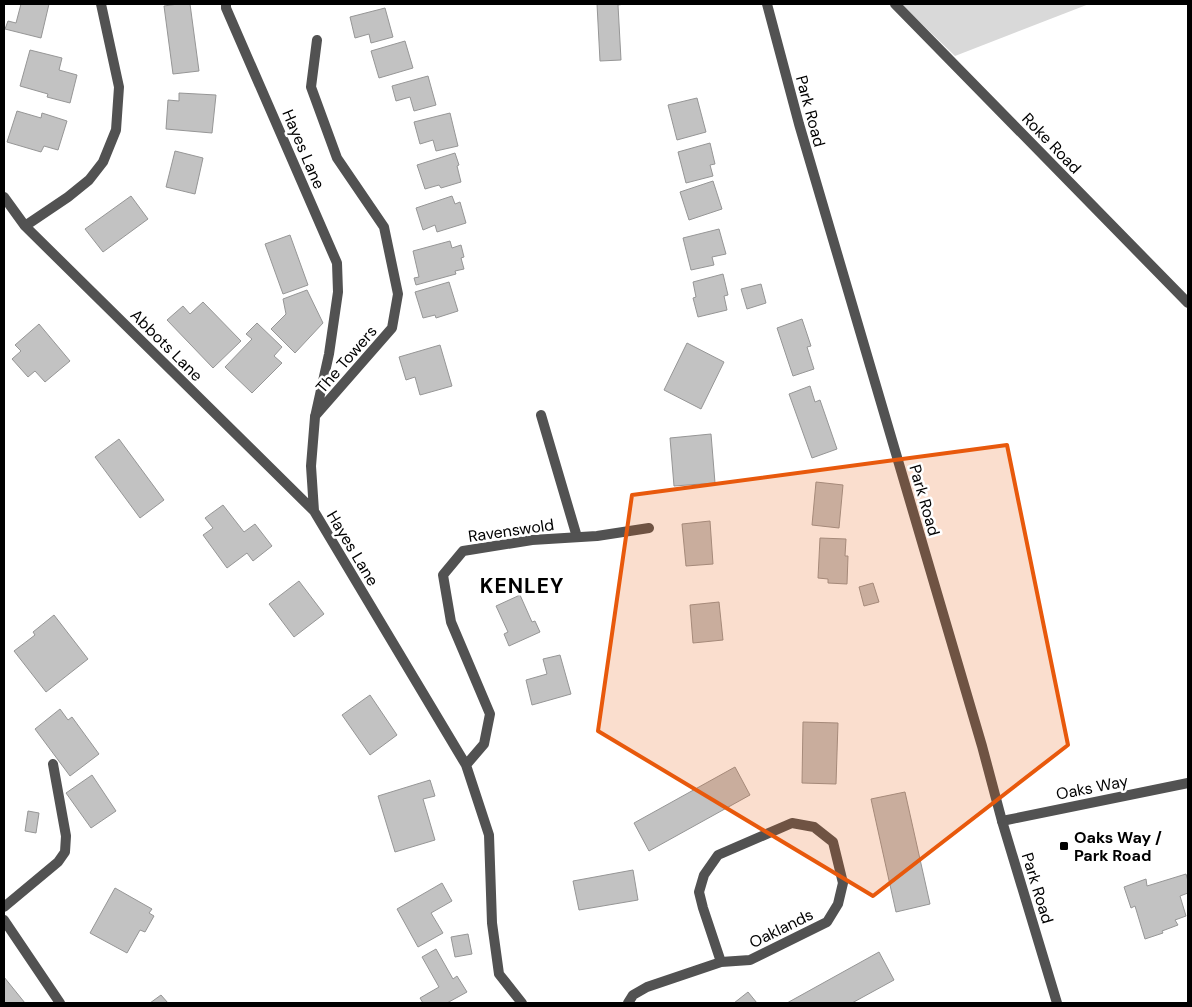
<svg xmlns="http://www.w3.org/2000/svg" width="1192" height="1007" viewBox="0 0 1192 1007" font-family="'DM Sans',sans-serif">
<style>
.green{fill:#d9d9d9}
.building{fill:#c2c2c2;stroke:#969696}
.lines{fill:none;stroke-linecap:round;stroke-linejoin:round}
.service{stroke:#525252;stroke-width:10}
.minor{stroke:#525252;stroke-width:10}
.tertiary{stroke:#525252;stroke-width:10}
.marked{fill:#e8590c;fill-opacity:0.2;stroke:#e8590c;stroke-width:4;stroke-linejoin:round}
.poi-dot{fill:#000;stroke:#fff;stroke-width:2}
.labels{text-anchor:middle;stroke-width:5;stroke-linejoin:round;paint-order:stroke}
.street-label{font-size:16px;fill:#000;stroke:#fff}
.poi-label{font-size:16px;font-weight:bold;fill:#000;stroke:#fff;text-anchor:start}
.district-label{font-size:21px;font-weight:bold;letter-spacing:1px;fill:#000;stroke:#fff}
</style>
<rect width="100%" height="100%" fill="#fff"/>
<!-- green -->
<path class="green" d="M901,4H1089L955,56Z"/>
<!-- building -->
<path class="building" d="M21,4H49L41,38L5,29L8,21L16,23Z
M178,4H190L199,71L173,74L164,6Z
M597,4H625L618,5L621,60L600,61Z
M385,8L393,37L371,43L369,34L355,38L350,17Z
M405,41L413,68L379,78L371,51Z
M30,50L62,58L59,70L77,75L70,103L47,97L48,94L20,86Z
M428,76L436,105L414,111L410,97L396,101L392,86Z
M179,93L216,95L212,133L166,129L168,100L179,101Z
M697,98L706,132L677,140L668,105Z
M17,111L41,118L42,113L67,121L58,150L44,146L41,152L7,142Z
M450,113L458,146L436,151L433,140L420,144L414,122Z
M710,143L715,164L710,165L713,176L686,183L678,152Z
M175,151L203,158L195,194L166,187Z
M455,153L459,165L457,166L461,182L441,188L439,185L425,189L417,165Z
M713,181L722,209L689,220L680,192Z
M131,196L148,219L103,252L85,229Z
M452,196L455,204L460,202L466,223L437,232L435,225L423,230L416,208Z
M719,229L726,254L712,257L714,265L691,270L683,238Z
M290,235L308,285L283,294L265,244Z
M450,241L452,248L461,245L464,257L461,258L464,269L455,271L456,274L416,285L414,278L419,277L413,251Z
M723,274L728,295L724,296L727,310L698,317L693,298L696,297L693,282Z
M449,282L458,311L436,318L435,315L423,318L415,292Z
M761,284L766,303L747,309L741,289Z
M307,290L323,323L295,353L271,329L286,314L283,299Z
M203,302L241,341L213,368L167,320L183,306L190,314Z
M802,319L811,346L807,347L814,369L793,376L777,328Z
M257,323L282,347L274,356L282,363L252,393L225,367L252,339L246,334Z
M39,324L70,361L45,382L35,371L28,377L12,359L21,351L15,345Z
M687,343L724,362L701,409L664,390Z
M440,345L452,386L420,395L415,377L406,380L399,357Z
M810,386L815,402L820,400L837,449L812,458L789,394Z
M711,434L715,483L674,486L670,438Z
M119,439L164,500L140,518L95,457Z
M816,482L843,485L839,528L812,525Z
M223,505L244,532L255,524L272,546L253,561L247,553L227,568L203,535L213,528L205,518Z
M710,521L713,564L686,566L682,524Z
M820,538L846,539L845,556H848L847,584L828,583V579L818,578Z
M299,581L324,614L294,637L269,604Z
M873,583L879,602L864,606L859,587Z
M520,595L532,622L535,621L540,632L509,646L504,634L508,632L496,606Z
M719,602L723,640L693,643L690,605Z
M54,615L88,659L46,692L14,651L35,635L33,632Z
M560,655L571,694L532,705L526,680L547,674L543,659Z
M370,695L397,735L370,755L342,715Z
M60,709L68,720L72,717L99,754L70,776L35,729Z
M803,722L838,723L836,784L802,783Z
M735,767L750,795L649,851L634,823Z
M92,775L116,811L91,828L66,793Z
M430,780L435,796L423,799L435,840L395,852L378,796Z
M905,792L930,904L896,912L871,799Z
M28,811L39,813L36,833L25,831Z
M633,870L638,900L579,910L573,881Z
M1186,874L1188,881V893L1180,896L1186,916L1175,920L1178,925L1162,931L1163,933L1145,939L1135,906L1131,908L1124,887L1146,879L1147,886Z
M442,883L452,901L431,913L443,933L418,947L397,909Z
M115,888L152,909L149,913L154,916L145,932L140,930L127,953L90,933Z
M468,934L472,954L455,957L451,937Z
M436,949L453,979L457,976L467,992L447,1003H423L420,998L439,987L422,957Z
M879,952L894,980L852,1003H787Z
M4,977L25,1003H4Z
M748,992L757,1003H734Z
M161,995L168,1003H150Z"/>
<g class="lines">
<!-- service -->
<path class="service" d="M541,415L577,537
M4,907L58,862L65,852L66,836L53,764"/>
<!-- minor -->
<path class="minor" d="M226,4V8L337,263L338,292L329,354L315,417L311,466L314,511L466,765L489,835L492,923L499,974L522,1003
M895,4L1188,303
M4,197L25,226L314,511
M25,226L68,197L89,180L103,162L116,130L119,87L101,4
M315,416L392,328L398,294L384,227L337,158L311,87L317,40
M466,765L484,744L490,714L451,622L443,575L463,551L532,540L597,536L649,528
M1002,821L1188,783
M4,920L60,1003
M628,1003L633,995L647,987L721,962L750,960L827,922L838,904L843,883L833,842L814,827L792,823L718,855L704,875L699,892L703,908L721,962"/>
<!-- tertiary -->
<path class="tertiary" d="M767,4L799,124L982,746L1002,821L1057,1003"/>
</g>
<!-- marked area -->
<path class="marked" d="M1007,445L1068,745L873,896L598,731L632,495Z"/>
<!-- markers -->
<rect class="poi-dot" x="1059" y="841" width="10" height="10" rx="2.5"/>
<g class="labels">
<!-- street labels -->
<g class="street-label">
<text transform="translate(811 111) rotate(75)" y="6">Park Road</text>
<text transform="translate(1052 143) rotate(46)" y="6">Roke Road</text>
<text transform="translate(304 149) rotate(67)" y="6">Hayes Lane</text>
<text transform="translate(167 345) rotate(45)" y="6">Abbots Lane</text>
<text transform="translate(346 359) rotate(-49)" y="6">The Towers</text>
<text transform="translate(925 500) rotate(74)" y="6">Park Road</text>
<text transform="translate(511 530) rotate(-8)" y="6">Ravenswold</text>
<text transform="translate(353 548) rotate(59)" y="6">Hayes Lane</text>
<text transform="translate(1092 787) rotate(-11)" y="6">Oaks Way</text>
<text transform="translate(1038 888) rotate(73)" y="6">Park Road</text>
<text transform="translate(781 928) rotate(-26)" y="6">Oaklands</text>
</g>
<!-- poi labels -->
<g class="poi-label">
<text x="1074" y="843">Oaks Way /<tspan x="1074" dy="18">Park Road</tspan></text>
</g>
<!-- district labels -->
<g class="district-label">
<text x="522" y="593">KENLEY</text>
</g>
</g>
<!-- border -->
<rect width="1192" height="1007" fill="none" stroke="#000000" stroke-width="10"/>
</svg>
